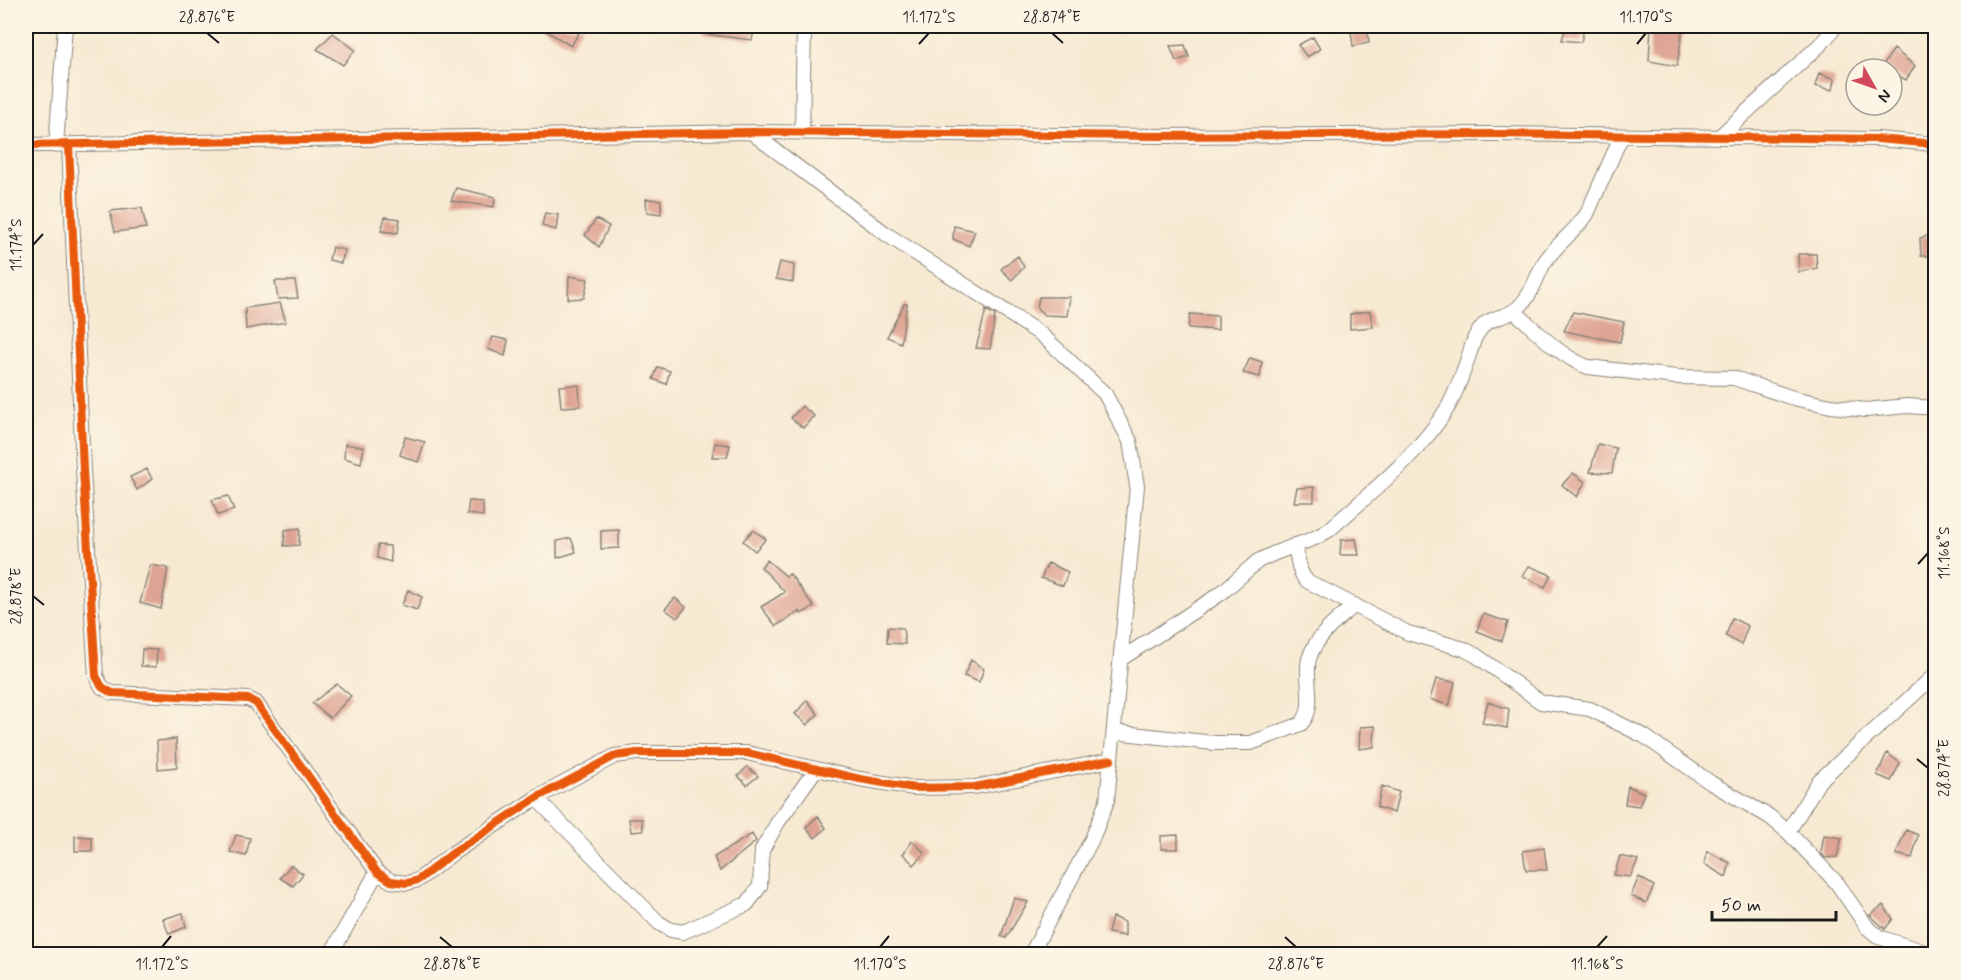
<svg xmlns="http://www.w3.org/2000/svg" width="1961" height="980" viewBox="0 0 1961 980" font-family="Mynerve,sans-serif">
<style>
.building{fill:#dea392}
.lines{fill:none;stroke-linecap:round;stroke-linejoin:round}
.minor-casing{stroke:#8a8378;stroke-width:16}
.minor{stroke:#fff;stroke-width:14}
.cycleway-casing{stroke:#fcf5e5;stroke-width:11}
.cycleway{stroke:#e8590c;stroke-width:8}
.ticks{fill:none;stroke:#1c1c1c;stroke-width:2}
.neatline{fill:none;stroke:#1c1c1c;stroke-width:2}
.ticks-label{font-size:15px;text-anchor:middle;fill:#1c1c1c}
</style>
<rect width="100%" height="100%" fill="#fcf5e5"/>
<filter id="ink" filterUnits="userSpaceOnUse"><feTurbulence type="fractalNoise" baseFrequency=".0167" numOctaves="2"/><feDisplacementMap in="SourceGraphic" scale="12" xChannelSelector="R" yChannelSelector="G"/><feConvolveMatrix kernelMatrix="1 2 1 2 8 2 1 2 1" color-interpolation-filters="sRGB"/></filter>
<filter id="wash" filterUnits="userSpaceOnUse"><feTurbulence type="fractalNoise" baseFrequency=".008" numOctaves="4" result="noise"/><feDisplacementMap in="SourceGraphic" scale="24" xChannelSelector="R" yChannelSelector="G"/><feGaussianBlur stdDeviation="1.35" result="paint"/><feColorMatrix in="noise" values="0 0 0 0 0 0 0 0 0 0 0 0 0 0 0 0 0 1.4 0 .05"/><feComposite in="paint" operator="in"/></filter>
<g filter="url(#wash)">
<rect width="100%" height="100%" fill="#f7ead3"/>
<g id="blocks">
<!-- building -->
<path class="building" d="M538,26H583L571,46Z
M705,26H755L752,40L704,34Z
M1566,26L1584,29L1581,42L1562,40Z
M1651,26L1683,27L1677,66L1649,61Z
M1367,29L1369,43L1353,46L1351,31Z
M333,33L355,50L343,65L317,49Z
M1313,37L1320,49L1307,57L1298,45Z
M1185,45L1189,57L1176,61L1170,46Z
M1894,49L1915,66L1906,80L1892,72V69L1882,66Z
M1819,73L1835,79L1833,90L1815,86Z
M456,188L495,197L494,207L451,201Z
M646,199L661,200V214L647,212Z
M142,208L146,228L115,232L110,211Z
M545,213L558,215L556,230L542,226Z
M385,217L400,219L398,233L381,231Z
M596,219L609,226L599,247L585,235Z
M954,226L975,231L969,246L953,239Z
M1931,235L1935,256H1921L1920,238Z
M332,247L345,250L341,263L329,260Z
M1798,254H1816L1817,268L1799,272Z
M1018,256L1024,267L1012,280L1001,269Z
M780,262L794,265L793,282L776,279Z
M569,276L588,279L584,298L568,299Z
M275,281H295L298,298L278,299Z
M1039,297H1070L1067,316L1044,315L1037,308Z
M280,303L286,322L246,329L245,308Z
M904,304H907L901,343L887,337Z
M986,310L995,315L990,349L976,348Z
M1370,311L1373,327L1350,329V314Z
M1573,312L1624,322L1620,342L1564,331Z
M1190,314L1218,316V330L1188,328Z
M493,337L508,340L505,356L488,349Z
M1250,358L1262,362L1260,377L1243,373Z
M658,367L670,371L666,384L653,379Z
M579,385L580,406L561,407L559,386Z
M802,406L814,416L803,428L791,418Z
M405,437L425,442L418,462L400,455Z
M715,443L730,445L727,457H712Z
M345,444L364,447L361,463L344,458Z
M1598,444L1616,448L1612,473L1590,472Z
M147,469L152,479L137,490L130,477Z
M1573,473L1585,482L1577,497L1562,485Z
M1314,487V502H1294L1297,488Z
M228,496L234,510L218,515L212,500Z
M469,501L483,502V516L467,514Z
M300,528L299,545L284,546L285,530Z
M619,530V548L601,549V531Z
M753,530L766,539L755,551L743,541Z
M571,538L576,552L557,558V541Z
M1356,539L1359,555H1340L1341,540Z
M378,545L390,546L391,562L377,558Z
M767,560L786,576L790,574L814,607L801,614L800,611L776,626L761,607L785,592L761,567Z
M1048,563L1068,572L1063,586L1041,578Z
M150,565L168,568L161,609L140,603Z
M1529,566L1551,575L1545,587L1522,576Z
M408,590L422,597L417,610L402,605Z
M675,598L686,607L677,618L665,609Z
M1483,614L1508,622L1502,641L1477,631Z
M1732,618L1748,626L1741,645L1726,636Z
M888,627L903,628L905,644L887,643Z
M142,649L157,650L156,667L141,666Z
M971,660L984,669L979,682L964,676Z
M1436,679L1455,682L1449,706L1430,699Z
M337,684L351,696L330,718L312,703Z
M807,700L818,714L807,725L795,714Z
M1488,702L1509,709L1507,728L1482,723Z
M1375,726L1374,747L1359,749L1360,727Z
M176,739L177,767L158,769L157,741Z
M1887,753L1900,763L1891,781L1877,775Z
M747,767L758,776L747,785L738,776Z
M1382,786L1399,792L1394,813L1377,807Z
M1628,786L1644,793L1639,806L1625,804Z
M818,816L826,828L815,838L806,827Z
M629,819H642L643,831L631,832Z
M1906,830L1918,835L1912,858L1896,854Z
M752,834L756,841L720,871L714,857Z
M236,835L250,838L246,856L230,852Z
M1178,835V849H1161V836Z
M1824,835L1842,838L1837,857L1825,858L1821,853Z
M75,836L92,837V851H75Z
M912,841L925,853L914,865L903,854Z
M1544,848L1547,870H1526L1523,851Z
M1707,851L1730,863L1726,877L1704,864Z
M1620,856L1638,860L1630,877L1614,875Z
M291,865L303,874L293,886L280,878Z
M1639,877L1654,886L1646,903L1631,896Z
M1014,898L1028,902L1006,938L1001,936Z
M1883,905L1893,919L1885,929L1870,915Z
M183,913L186,927L169,934L163,919Z
M1112,917L1125,922V936L1108,933Z"/>
</g>
</g>
<g filter="url(#ink)">
<use href="#blocks" fill-opacity="0" stroke="#8a8378" stroke-width="1.5"/>
<g class="lines">
<defs>
<path id="minor" d="M751,132L886,234L1042,335L1105,394L1130,441L1137,486L1107,801L1092,839L1031,954
M802,132L804,26
M1719,137L1822,43L1836,26
M26,145L751,132L1158,136L1494,134L1877,139L1936,144
M56,145L65,26
M69,145L83,470L96,676L102,687L112,693L248,699L256,703L377,872L391,881L407,883L418,880L453,853L536,798L615,756L637,753H747L860,779L914,788L975,787L1111,760
M1514,311C1537,331 1559,356 1588,367L1676,377L1734,378L1793,398L1831,406L1866,410L1907,406L1936,408
M1295,545C1298,557 1298,573 1307,581L1408,633L1464,649L1477,656L1541,702L1590,709L1644,736L1711,783L1770,817L1788,832L1837,883L1867,927L1879,937L1931,954
M1121,659L1220,594L1258,561L1275,553L1315,538L1329,530C1369,494 1420,454 1448,407C1460,386 1467,360 1475,337C1478,333 1481,327 1486,323C1496,316 1511,316 1519,307C1532,295 1536,277 1544,263C1556,244 1575,232 1587,214L1621,137
M1114,732L1214,743H1251L1301,724C1317,707 1304,680 1309,659C1315,637 1338,619 1355,605
M536,798L659,923L671,930L683,932L747,904L760,886L762,850L778,822L816,769
M1788,832L1819,781L1936,674
M331,954L377,872"/>
</defs>
<!-- minor casing -->
<use href="#minor" class="minor-casing"/>
<!-- minor -->
<use href="#minor" class="minor"/>
<defs>
<path id="cycleway" d="M26,145L751,132L1158,136L1494,134L1877,139L1936,144
M69,145L83,470L96,676L102,687L112,693L248,699L256,703L377,872L391,881L407,883L418,880L453,853L536,798L615,756L637,753H747L860,779L914,788L975,787L1111,760"/>
</defs>
<!-- cycleway casing -->
<use href="#cycleway" class="cycleway-casing"/>
<!-- cycleway -->
<use href="#cycleway" class="cycleway"/>
</g>
</g>
<!-- ticks -->
<path class="ticks" d="M207,33L219,43M1052,33L1063,43M919,44L929,33M1637,44L1646,33M33,245L43,234M1918,564L1928,553M33,596L44,605M1917,759L1928,768M440,937L452,947M1285,937L1296,947M162,947L171,936M880,947L889,936M1597,947L1607,936"/>
<!-- margin -->
<rect width="1961" height="980" fill="none" stroke="#fcf5e5" stroke-width="66"/>
<!-- north arrow -->
<g transform="translate(1874 87) rotate(130)"><circle r="28" fill="#fcf5e5" stroke="#a29e95" stroke-width="1.5"/>
<path d="M0-4.5L10 22L0 15L-10 22Z" fill="#d1495b"/>
<text y="-9" font-size="16" font-weight="bold" text-anchor="middle" fill="#1c1c1c">N</text>
</g>
<!-- scale -->
<path d="M1712 911v9h124v-9" fill="none" stroke="#1c1c1c" stroke-width="3"/>
<text x="1721" y="911" font-size="18" fill="#1c1c1c" stroke="#fcf5e5" stroke-width="4.5" paint-order="stroke">50 m</text>
<rect x="33" y="33" width="1895" height="914" class="neatline"/>
<g class="ticks-label">
<text x="207" y="22">28.876°E</text>
<text x="929" y="22">11.172°S</text>
<text x="1052" y="22">28.874°E</text>
<text x="1646" y="22">11.170°S</text>
<text transform="translate(16 245) rotate(-90)" y="5">11.174°S</text>
<text transform="translate(1944 553) rotate(-90)" y="5">11.168°S</text>
<text transform="translate(16 596) rotate(-90)" y="5">28.878°E</text>
<text transform="translate(1944 768) rotate(-90)" y="5">28.874°E</text>
<text x="162" y="969">11.172°S</text>
<text x="452" y="969">28.878°E</text>
<text x="880" y="969">11.170°S</text>
<text x="1296" y="969">28.876°E</text>
<text x="1597" y="969">11.168°S</text>
</g>
</svg>
